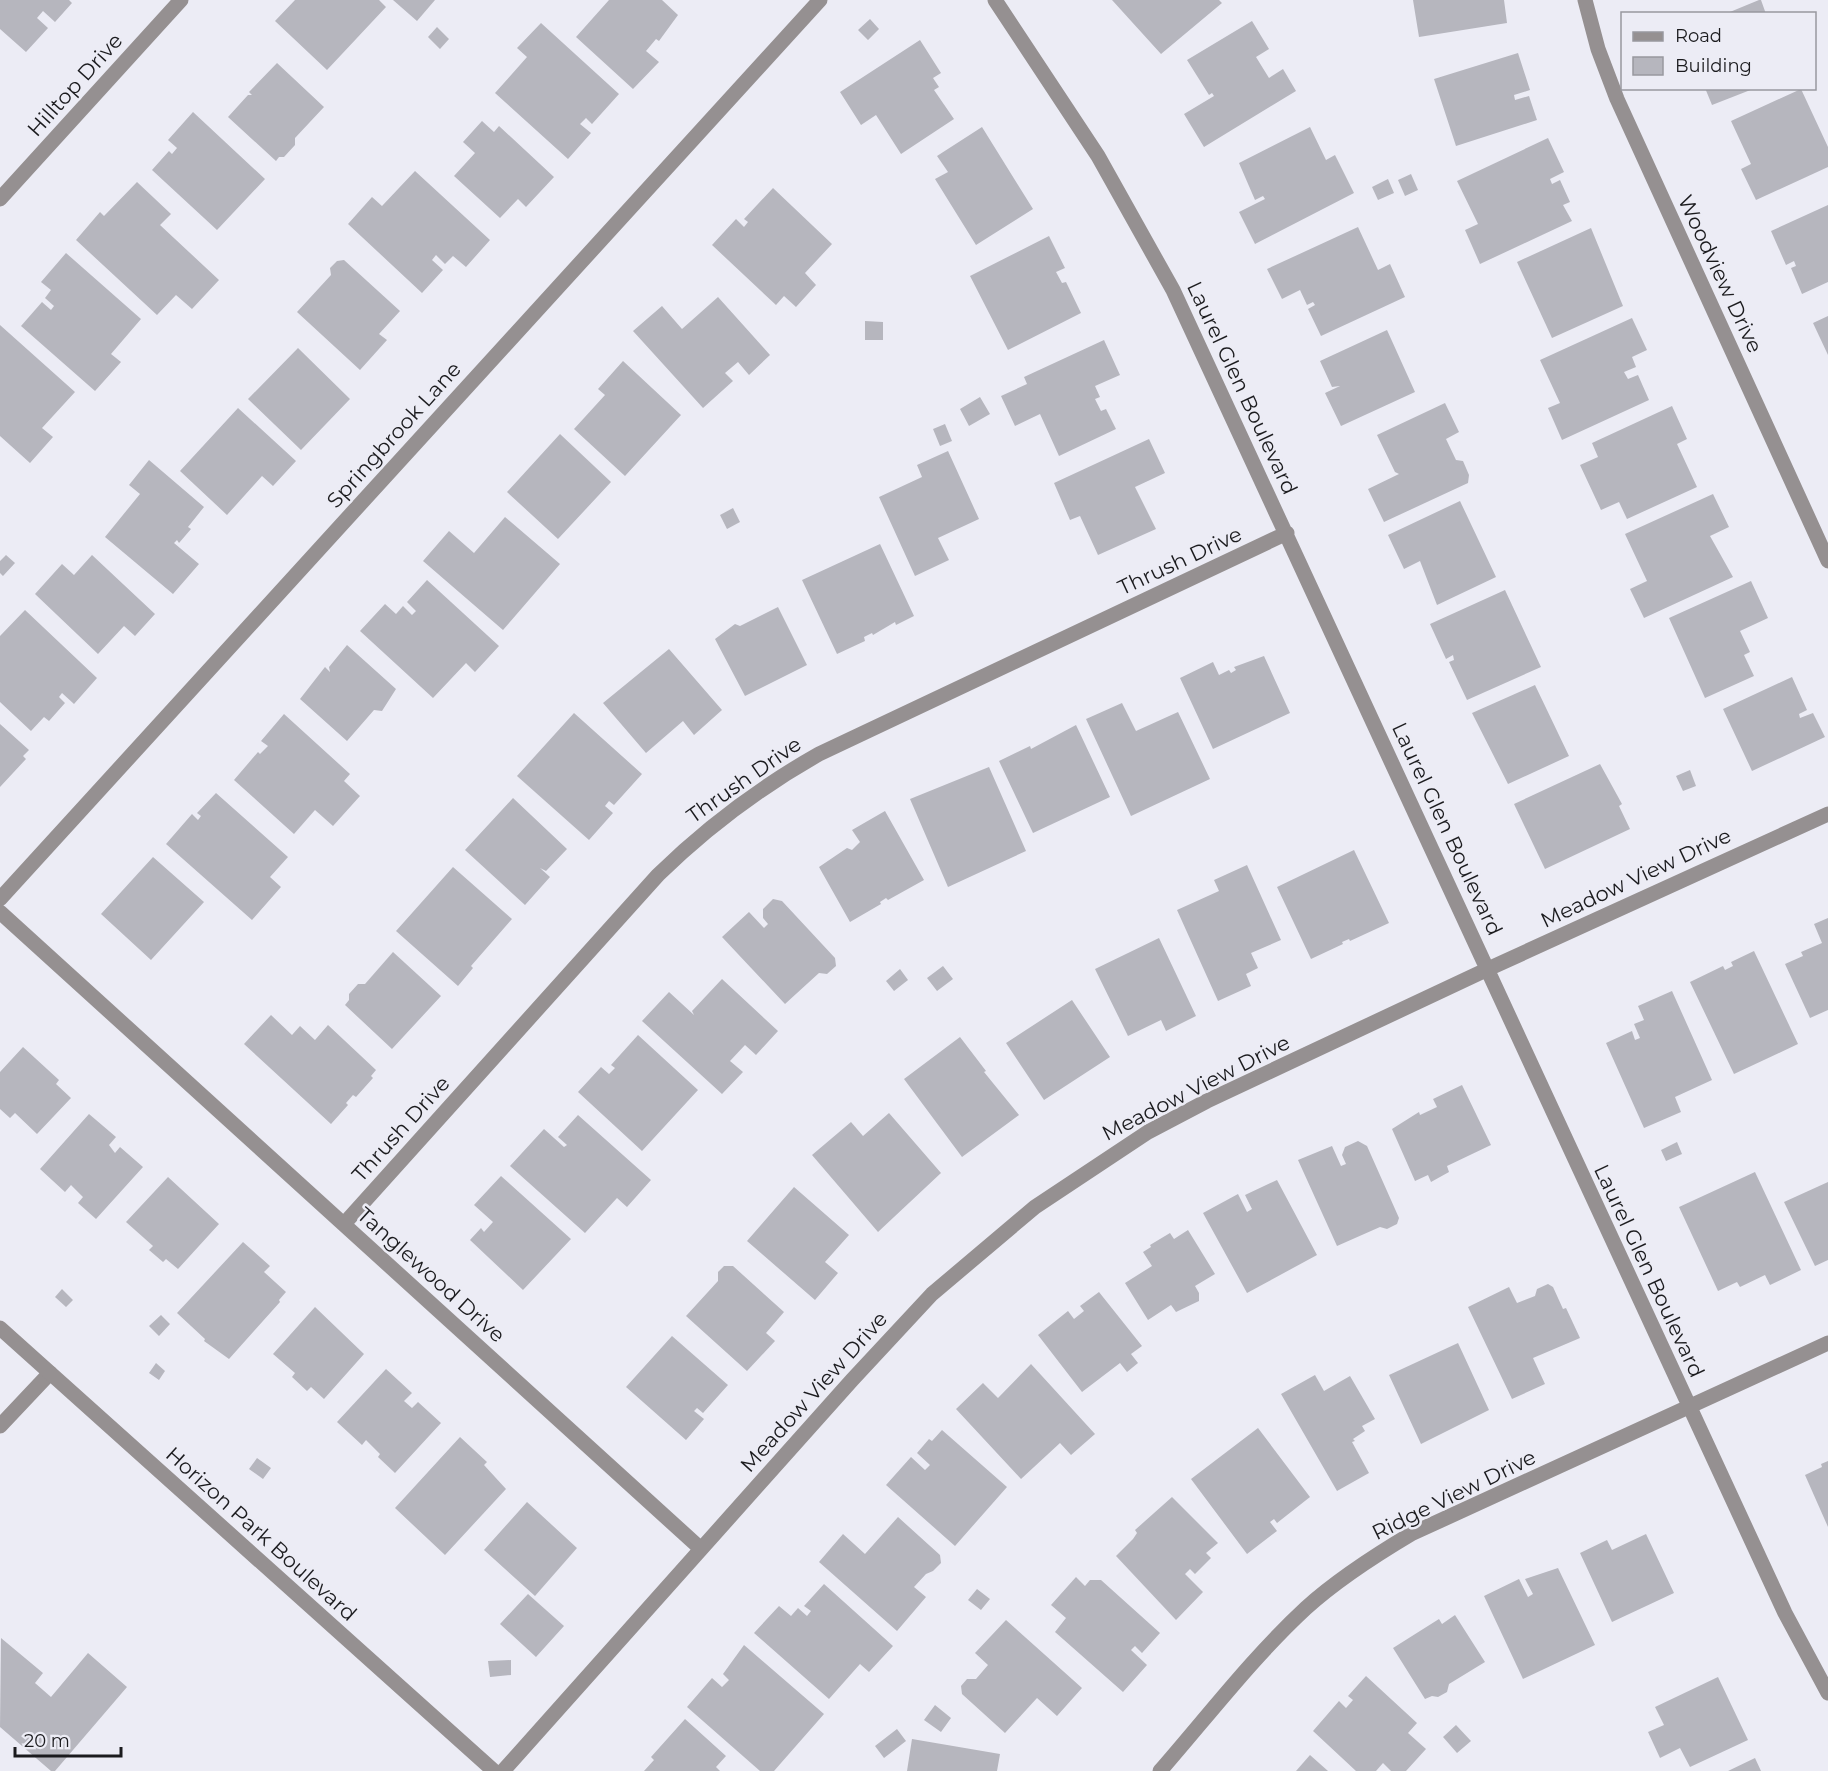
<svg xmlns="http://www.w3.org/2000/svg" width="1828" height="1771" viewBox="0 0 1828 1771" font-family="Montserrat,sans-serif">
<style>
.building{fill:#b6b6be}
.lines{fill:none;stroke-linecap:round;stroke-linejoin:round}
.service{stroke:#959091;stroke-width:15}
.minor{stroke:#959091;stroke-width:15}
.tertiary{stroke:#959091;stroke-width:15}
.labels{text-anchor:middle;stroke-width:5;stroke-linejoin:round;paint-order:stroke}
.street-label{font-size:21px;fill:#1b1b1e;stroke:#ececf5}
</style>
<rect width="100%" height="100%" fill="#ececf5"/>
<!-- building -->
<path class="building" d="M0,0H69L72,3L55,22L43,11L37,18L48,28L26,52L0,29Z
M295,0H379L386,7L327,70L275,21Z
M393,0H435L417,21Z
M609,0H662L678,15L659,41L656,39L646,51L659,62L633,89L576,37Z
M1112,0H1219L1222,3L1161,54Z
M1413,0H1504L1507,23L1419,37Z
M1761,0L1766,14H1725L1759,0Z
M870,19L879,29L868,40L858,30Z
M1252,21L1269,49L1256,57L1269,78L1283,69L1296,91L1204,147L1184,114L1214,96L1212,93L1209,95L1187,60Z
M541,23L619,94L592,124L586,118L580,124L591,133L568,159L495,93L527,57L517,48Z
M437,27L449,39L440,49L428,37Z
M920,40L941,73L933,78L939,87L934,90L954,119L901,154L876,115L861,125L840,92Z
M1518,53L1530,90L1514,95L1515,100L1529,96L1537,120L1456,146L1434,79Z
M277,63L324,107L295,138V145L284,157H279L276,161L228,117L248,95H252L249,92Z
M1705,88H1753V89L1712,105Z
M1801,89L1828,147V167L1756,200L1741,169L1751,164L1731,121Z
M193,112L265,179L217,230L152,170L169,151L172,154L177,148L168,140Z
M482,121L494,132L499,126L554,177L526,207L518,199L500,218L454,176L475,153L463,142Z
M982,127L1033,209L976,245L935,179L948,172L937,156Z
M1310,127L1326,160L1335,155L1354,193L1255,244L1239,212L1265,199L1263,196L1255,200L1239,163Z
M1548,138L1564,172L1550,179L1552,184L1560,180L1570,202L1563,205L1572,221L1480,264L1465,230L1478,224L1457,181Z
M415,171L490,240L466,267L453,256L445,264L436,255L432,260L443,270L422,293L348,224L372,197L382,206Z
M1411,174L1418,190L1405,196L1398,180Z
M1388,179L1394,193L1378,200L1372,187Z
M137,182L171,214L160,225L219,280L192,309L176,295L157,315L76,240L100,212L104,216Z
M773,188L832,244L805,273L816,285L796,307L784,296L776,305L712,245L736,219L744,227L748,222L744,219Z
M1828,205V282L1802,294L1791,268L1796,266L1794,261L1786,265L1771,231Z
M1358,227L1378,270L1390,264L1405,297L1321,336L1308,309L1315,305L1313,302L1307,305L1300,290L1282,299L1267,269Z
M1591,228L1623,306L1552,338L1517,262Z
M1049,236L1065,268L1056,272L1062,283L1066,282L1081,313L1008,350L970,276Z
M66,253L141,319L111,354L121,362L95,391L21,326L42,302L51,310L54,306L45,298L51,290L41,282Z
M344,260L400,311L379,334L387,340L360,370L297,312L331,275L330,268L337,261Z
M718,297L770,355L749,375L738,362L725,373L733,381L703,408L633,331L662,306L682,329Z
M1828,316V355L1813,323Z
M1632,318L1647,350L1632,357L1636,367L1624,372L1628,379L1638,375L1649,400L1562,440L1548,408L1560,403L1540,360Z
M865,321L883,322V340H865Z
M0,325L75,392L42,428L53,437L30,463L0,436Z
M1387,330L1415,392L1341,426L1325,393L1340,386L1332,387L1320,361Z
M1104,340L1120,375L1095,386L1100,397L1095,399L1101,411L1106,409L1116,429L1059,456L1040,414L1015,426L1001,396L1027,384L1024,377Z
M298,348L350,399L301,450L248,399Z
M623,361L681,415L625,476L574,429L605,395L598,389Z
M980,397L990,414L969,426L960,409Z
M1445,403L1459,432L1446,439L1456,460L1463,461L1469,475L1468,483L1384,522L1368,489L1399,474L1395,472L1377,435Z
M1672,406L1687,439L1677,444L1697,487L1627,519L1619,502L1601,510L1580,465L1598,457L1592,443Z
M238,408L296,461L273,486L262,476L227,515L180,471Z
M945,424L952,441L940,446L933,429Z
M560,434L611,482L558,539L507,492Z
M1149,439L1165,473L1135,487L1156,529L1098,555L1080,516L1070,520L1054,483Z
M948,451L979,519L938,538L949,560L915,576L879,497L922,477L917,465Z
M149,460L204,507L188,527L191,529L179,543L177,540L174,543L199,564L173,594L105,537L140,494L129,485Z
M1713,494L1729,527L1710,536L1733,577L1644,618L1630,589L1647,581L1625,534Z
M1460,501L1496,577L1437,605L1420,561L1404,569L1388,535Z
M733,508L740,522L727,529L720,515Z
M505,517L560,564L503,630L423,561L449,531L474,553Z
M880,544L914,616L896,625L895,622L873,635L872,633L864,637L865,641L837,654L802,580Z
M6,555L15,563L3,576L0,573V561Z
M92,555L155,614L135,636L124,626L98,654L35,594L62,564L74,575Z
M427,580L499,646L475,672L466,663L433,698L360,631L385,604L396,614L403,606L412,615L416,611L407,602Z
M1751,581L1768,618L1740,631L1750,652L1744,655L1754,676L1705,698L1669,618Z
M1505,590L1541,667L1467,700L1449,662L1454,660L1453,655L1446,659L1430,624Z
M778,607L807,665L745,696L715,639L735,624L740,626Z
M25,610L97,678L74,704L62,693L59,697L65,703L49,721L44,717L31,731L0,702V636Z
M347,645L396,689L382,711L374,710L347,741L300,699L325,667L330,672L329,667Z
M669,649L722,710L694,735L683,721L646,753L603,703Z
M1264,656L1290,713L1213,749L1180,678L1213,662L1219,675L1229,670L1231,673L1236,670L1234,667Z
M1792,677L1807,710L1799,714L1800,718L1813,713L1825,737L1752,771L1723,709Z
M1535,685L1569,756L1508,784L1472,713Z
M1122,703L1136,731L1178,712L1210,779L1131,816L1086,719Z
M574,713L642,774L614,805L609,801L605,806L613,813L589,840L517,776Z
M284,714L350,774L344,781L360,796L333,826L315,810L294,834L234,780L258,752L260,754L268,746L261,741Z
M0,724L29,750L23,756L26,759L0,787Z
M1076,725L1110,797L1033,833L999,761L1030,746L1031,749Z
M1600,764L1622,804L1619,806L1630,829L1545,869L1514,804Z
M989,767L1026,851L948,887L910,799Z
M1690,770L1696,786L1683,791L1676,776Z
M216,793L288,857L270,877L281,887L252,920L166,844L192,814L198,820L201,816L197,813Z
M513,798L567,849L546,871L540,868L550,877L525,905L465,850Z
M885,811L924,880L888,900L886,898L880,902L881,904L850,922L819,867L847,848L852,850L860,842L852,830Z
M1354,850L1389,923L1350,941L1349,939L1342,942L1343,944L1311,959L1277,887Z
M153,857L204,902L151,960L101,914Z
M1247,865L1281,940L1251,953L1258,968L1246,974L1251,986L1218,1001L1177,910L1219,891L1214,880Z
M453,867L512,919L471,966L473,968L458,986L396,931Z
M773,899L782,901L835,958L836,966L827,974L819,973L785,1004L722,937L749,912L764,928L768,924L763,918V909Z
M1828,918V1010L1810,1018L1785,964L1803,956L1801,952L1822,943L1814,924Z
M1159,938L1196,1016L1166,1031L1161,1020L1128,1036L1095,969Z
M1754,951L1798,1044L1734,1074L1690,982L1723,966L1725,970L1733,966L1731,962Z
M393,952L441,996L392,1049L345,1005L349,1000V994L358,984H365Z
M943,966L953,979L937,991L927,978Z
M900,969L908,980L894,991L886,981Z
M722,979L778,1031L756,1055L745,1045L730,1061L743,1072L722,1094L642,1021L669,992L694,1015L692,1011Z
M1672,991L1712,1080L1675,1097L1681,1112L1644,1128L1606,1043L1632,1031L1635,1040L1640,1038L1634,1024L1644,1020L1638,1006Z
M1072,1000L1110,1057L1044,1100L1006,1043Z
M271,1015L292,1035L300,1026L315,1040L328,1025L376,1070L371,1076L373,1078L356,1097L353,1095L346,1103L348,1105L331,1124L244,1044Z
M638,1035L698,1090L642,1151L578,1092L601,1067L609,1074L615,1068L611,1065Z
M960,1037L986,1071L984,1072L1019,1115L962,1157L904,1079Z
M23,1047L59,1080L56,1084L71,1098L37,1134L15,1113L10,1118L0,1109V1072Z
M1462,1085L1491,1145L1447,1166L1449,1172L1431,1182L1428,1175L1415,1181L1392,1129L1419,1112L1420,1115L1437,1107L1433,1099Z
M889,1113L941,1173L878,1232L812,1155L851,1122L863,1136Z
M89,1114L116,1137L109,1145L115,1153L120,1147L143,1167L96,1219L78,1203L83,1197L71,1185L65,1192L40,1169Z
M578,1115L651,1180L627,1207L617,1198L585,1233L510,1166L544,1129L564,1147L567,1145L558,1137Z
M1358,1141L1367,1146L1399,1218L1397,1224L1387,1229L1380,1227L1337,1246L1298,1160L1332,1146L1341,1166L1346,1164L1342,1155L1345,1147Z
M1677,1142L1682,1154L1666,1161L1661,1150Z
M1755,1172L1801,1270L1770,1285L1765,1275L1740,1287L1737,1282L1718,1291L1679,1207Z
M501,1176L571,1239L523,1290L470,1240L481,1228L484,1232L493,1222L474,1205Z
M168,1177L219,1224L178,1269L166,1259L163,1262L149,1250L153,1246L126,1222Z
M1277,1180L1317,1255L1247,1293L1203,1213L1238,1194L1247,1212L1252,1209L1245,1195Z
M1828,1182V1260L1815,1266L1784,1202Z
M794,1187L849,1235L825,1262L838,1273L815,1300L747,1241Z
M1188,1230L1215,1274L1195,1286L1199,1293V1301L1176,1312L1171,1305L1148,1320L1125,1283L1152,1266L1143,1252L1151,1247L1150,1245L1170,1233L1174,1239Z
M243,1242L270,1266L264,1272L286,1292L279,1300L280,1302L229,1359L204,1341L205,1339L177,1313Z
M724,1266H733L784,1312L766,1333L775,1341L747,1371L686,1316L718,1281V1272Z
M1548,1284L1553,1287L1563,1309L1566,1308L1580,1338L1533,1358L1545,1384L1512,1399L1468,1307L1509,1287L1517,1303L1535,1296L1537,1289Z
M62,1289L73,1300L66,1307L55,1297Z
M1099,1292L1142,1346L1131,1354L1138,1363L1127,1372L1120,1363L1082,1392L1038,1335L1068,1311L1074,1319L1084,1311L1080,1306Z
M315,1307L364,1354L324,1399L311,1387L307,1391L292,1377L295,1373L273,1354Z
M161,1315L170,1324L159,1336L149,1326Z
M672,1336L728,1385L703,1413L697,1408L694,1411L704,1419L686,1440L626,1387Z
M1458,1343L1489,1410L1421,1444L1389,1375Z
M156,1363L165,1371L159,1380L149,1373Z
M1031,1364L1095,1434L1071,1455L1060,1443L1021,1479L956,1409L983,1383L998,1398Z
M386,1369L412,1393L404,1401L412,1408L418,1402L441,1423L395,1473L378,1457L380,1454L366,1440L362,1445L337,1422Z
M1315,1375L1324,1391L1350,1376L1375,1419L1362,1426L1365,1431L1353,1439L1355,1441L1352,1442L1369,1473L1337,1491L1281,1394Z
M1258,1428L1310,1497L1277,1523L1274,1519L1270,1522L1277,1531L1247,1554L1191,1479Z
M942,1430L1007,1487L955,1546L886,1485L911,1457L925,1470L930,1465L917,1453L929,1439L932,1441Z
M460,1437L487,1462L484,1465L506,1489L445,1555L395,1508Z
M257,1458L271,1468L263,1479L249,1469Z
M1828,1461V1527L1805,1475L1822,1467L1821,1464Z
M1172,1497L1218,1543L1206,1553L1211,1558L1195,1574L1190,1569L1185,1574L1203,1592L1176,1620L1116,1556L1133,1539L1137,1533L1135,1530Z
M527,1502L577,1548L535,1596L484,1550Z
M898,1517L940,1555L941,1563L933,1571L926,1574L914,1587L926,1597L897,1631L819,1562L843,1534L865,1554Z
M1646,1534L1674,1593L1612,1622L1580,1553L1607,1540L1612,1550Z
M1558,1568L1595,1645L1523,1679L1484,1596L1519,1579L1528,1597L1533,1594L1525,1579Z
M1076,1577L1085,1586L1090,1580H1101L1160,1633L1142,1653L1135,1646L1131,1650L1147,1665L1123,1692L1055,1632L1066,1618L1051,1605Z
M824,1584L893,1646L869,1672L860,1664L829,1699L754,1633L779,1606L791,1616L798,1608L807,1616L811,1611L804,1606Z
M977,1589L990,1599L981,1610L968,1600Z
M528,1594L564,1626L536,1657L500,1624Z
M1455,1615L1485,1662L1449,1684L1447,1692L1438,1697L1432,1696L1425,1699L1393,1648L1439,1619L1442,1624Z
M1006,1620L1082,1688L1057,1716L1037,1698L1005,1733L962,1694L961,1686L967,1679H976L988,1665L975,1653Z
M1,1638L43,1673L35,1683L51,1697L88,1653L127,1687L55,1771H51L0,1727Z
M744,1645L824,1714L774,1771H760L687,1707L712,1678L722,1687L729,1680L723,1674Z
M511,1660V1675L490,1677L488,1661Z
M1366,1676L1417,1723L1408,1733L1426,1749L1406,1771H1391L1383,1763L1376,1771H1356L1313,1731L1339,1701L1346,1708L1353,1700L1348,1696Z
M1718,1677L1748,1740L1690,1767L1680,1748L1660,1758L1648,1732L1664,1725L1655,1707Z
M935,1705L951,1718L941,1732L924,1720Z
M685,1719L726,1756L716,1767L720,1771H644L654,1760L651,1757Z
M1456,1725L1471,1741L1457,1753L1443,1737Z
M897,1729L906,1741L884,1758L875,1746Z
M912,1739L1000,1754L997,1771H907Z
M1310,1755L1328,1771H1296Z
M1755,1758L1761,1771H1728Z"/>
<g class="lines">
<!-- service -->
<path class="service" d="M0,1426L50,1373"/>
<!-- minor -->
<path class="minor" d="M995,0L1098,156L1173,290L1785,1613L1828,1693
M1585,0L1598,49L1617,99L1828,561
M0,199L181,0
M0,899L820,0
M0,912L701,1549
M344,1224L658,875C707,827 759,788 819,754L1287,533
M503,1771L852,1380L932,1294L1035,1207L1148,1132L1207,1101L1488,969L1828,814
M1160,1771C1208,1716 1253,1657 1306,1608C1338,1579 1374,1556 1411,1534L1828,1343"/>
<!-- tertiary -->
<path class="tertiary" d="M0,1328L494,1771"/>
</g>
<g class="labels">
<!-- street labels -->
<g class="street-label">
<text transform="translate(75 85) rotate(-48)" y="7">Hilltop Drive</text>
<text transform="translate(1720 274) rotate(65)" y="7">Woodview Drive</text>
<text transform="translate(1242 388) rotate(65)" y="7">Laurel Glen Boulevard</text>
<text transform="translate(394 435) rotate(-48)" y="7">Springbrook Lane</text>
<text transform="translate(1180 561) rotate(-25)" y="7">Thrush Drive</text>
<text transform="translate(744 780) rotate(-35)" y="7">Thrush Drive</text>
<text transform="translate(1447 829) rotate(65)" y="7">Laurel Glen Boulevard</text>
<text transform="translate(1636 878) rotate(-25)" y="7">Meadow View Drive</text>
<text transform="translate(1196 1088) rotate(-27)" y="7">Meadow View Drive</text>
<text transform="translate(401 1129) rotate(-48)" y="7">Thrush Drive</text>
<text transform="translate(1649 1271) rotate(65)" y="7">Laurel Glen Boulevard</text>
<text transform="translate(431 1275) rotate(42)" y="7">Tanglewood Drive</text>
<text transform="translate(814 1392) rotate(-48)" y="7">Meadow View Drive</text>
<text transform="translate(1454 1495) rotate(-26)" y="7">Ridge View Drive</text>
<text transform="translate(261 1534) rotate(42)" y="7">Horizon Park Boulevard</text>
</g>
</g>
<!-- legend -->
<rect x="1621" y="12" width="195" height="78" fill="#ececf5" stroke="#98989f" stroke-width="1.5"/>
<rect x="1633" y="32" width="30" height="9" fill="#959091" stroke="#98989f" stroke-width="1.5"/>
<text x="1675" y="42" font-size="18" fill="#1b1b1e">Road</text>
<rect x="1633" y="57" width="30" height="18" fill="#b6b6be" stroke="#98989f" stroke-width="1.5"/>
<text x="1675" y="72" font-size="18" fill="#1b1b1e">Building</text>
<!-- scale -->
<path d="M15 1747v9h106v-9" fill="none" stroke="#1b1b1e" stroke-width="3"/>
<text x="24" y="1747" font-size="18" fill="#1b1b1e" stroke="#ececf5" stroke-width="4.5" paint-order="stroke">20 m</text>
</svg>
